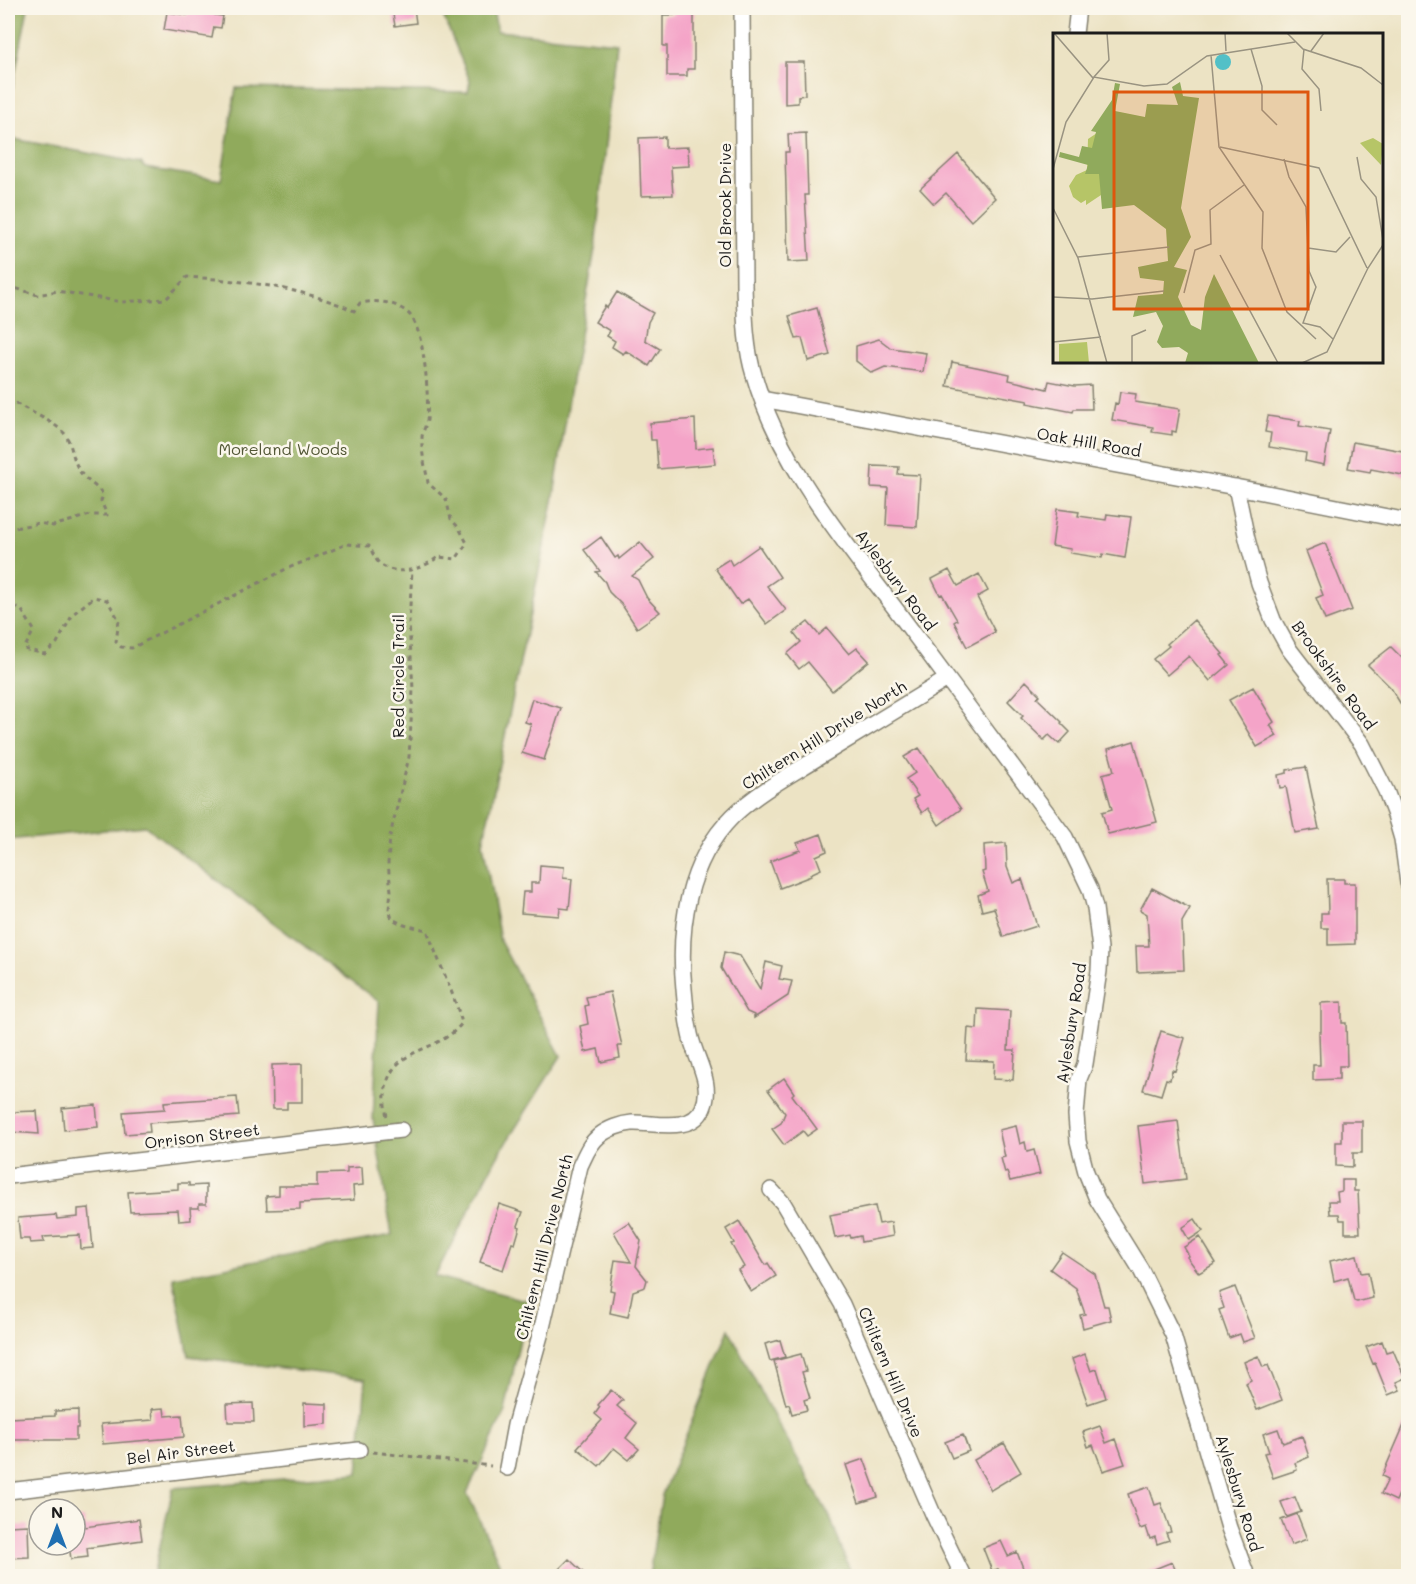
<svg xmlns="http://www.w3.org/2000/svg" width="1416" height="1584" viewBox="0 0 1416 1584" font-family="Mali,sans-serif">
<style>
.forest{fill:#90aa5c;stroke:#56633c;stroke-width:1.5}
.building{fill:#f4a4c8}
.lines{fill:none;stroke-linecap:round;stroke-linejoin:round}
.minor-casing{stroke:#848070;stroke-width:18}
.path{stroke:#848070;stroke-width:3;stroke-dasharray:4.5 4.5;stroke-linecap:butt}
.minor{stroke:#fff;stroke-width:15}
.labels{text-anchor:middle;stroke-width:5;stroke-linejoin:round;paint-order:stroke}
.street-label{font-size:16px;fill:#1c1c1c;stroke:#fbf7ec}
.park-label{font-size:16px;fill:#525736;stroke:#fbf7ec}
.inset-road{fill:none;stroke:#999381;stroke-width:1.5}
.view{fill:#de560d;fill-opacity:0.15;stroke:#de560d;stroke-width:3}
.inset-edge{fill:none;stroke:#1c1c1c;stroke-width:3}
</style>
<rect width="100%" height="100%" fill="#fbf7ec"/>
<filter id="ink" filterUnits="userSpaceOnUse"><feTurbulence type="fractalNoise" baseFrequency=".0167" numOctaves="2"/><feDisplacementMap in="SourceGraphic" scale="12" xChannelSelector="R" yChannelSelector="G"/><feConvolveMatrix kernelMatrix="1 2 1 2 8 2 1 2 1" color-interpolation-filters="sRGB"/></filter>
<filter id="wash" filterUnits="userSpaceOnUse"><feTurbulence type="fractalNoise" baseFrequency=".008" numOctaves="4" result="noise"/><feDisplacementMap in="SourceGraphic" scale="24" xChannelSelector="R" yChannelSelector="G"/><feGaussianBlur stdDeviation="1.35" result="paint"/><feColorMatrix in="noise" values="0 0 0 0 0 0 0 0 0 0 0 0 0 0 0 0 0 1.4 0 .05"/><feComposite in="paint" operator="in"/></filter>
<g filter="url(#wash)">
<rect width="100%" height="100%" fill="#ece3c4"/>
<!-- forest -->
<path class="forest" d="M8,8H28L8,110Z
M440,8H493L497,31L617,43L595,249L570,392L553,502L483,843L500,941L561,1056L497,1157L435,1276L528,1301L505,1411L467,1493L505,1576H153L173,1488L358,1473L366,1379L189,1356L173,1277L392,1235L373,1119L379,1002L145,826L8,840V138L141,163L145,168L221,180L236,88L468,92L470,81Z
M729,1329L767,1404L830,1517L852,1576H649L662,1495Z"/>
<g id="blocks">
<!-- building -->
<path class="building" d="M188,8L216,11L215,15L223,16L221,28L214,27L212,38L164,30L167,12L187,15Z
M392,8H414L416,23L395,26Z
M674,8H694V69H687V76H667V46H663V15H674Z
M785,62H804L805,95L798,96V103L785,104Z
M806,133L808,195H805L809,261L788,262L785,152H789L788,134Z
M665,137V148L688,147L689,166L671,167L673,195L641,196L639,138Z
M958,154L995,198L971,221L946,193L934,204L920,189Z
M617,292L653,313L648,322L645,340L660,349L649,366L626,351L623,354L612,347L615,341L607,336L610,331L595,322L605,306L607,308Z
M817,308L830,355L808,361L802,338L796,339L789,316Z
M879,339L891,348L926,353L923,372L885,367L872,373L856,361V346Z
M952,362L1010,374L1009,380L1047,389L1049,381L1075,386L1091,385L1092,409H1074L1073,412L1027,403L1028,401L947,386Z
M1120,392L1136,394L1135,402L1180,409L1176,432L1172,431V435L1152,432L1153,427L1112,420L1115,403L1118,404Z
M1268,416L1300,421L1299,426L1330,431L1324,465L1305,461L1306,453L1269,447L1271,433L1265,432Z
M695,419L696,449L713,447L715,464L658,469L656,440H651L650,423Z
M1353,442L1408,452V476L1371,469L1370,472L1348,468Z
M872,466L899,467L898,474L920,475L917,527L886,525L888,488L871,487Z
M1057,509L1079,512L1078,516L1106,520L1107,514L1131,517L1125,558L1103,554L1102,558L1070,553L1071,549L1052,546Z
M601,537L615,558L618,556L619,559L640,542L654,559L632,576L638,580L647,598L660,612L637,628L622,605L609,592L605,582L596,572L600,571L584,550Z
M1325,543L1352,610L1325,620L1316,598L1323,595L1306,551Z
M759,546L780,577L767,586L786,610L767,624L748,599L740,604L715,568L729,559L732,565Z
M949,570L958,586L979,574L988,591L977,597L995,632L967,647L954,622L957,620L942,594L940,595L932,579Z
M1194,620L1223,654L1221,655L1229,665L1210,681L1189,656L1167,675L1153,659L1169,646L1167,644Z
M808,622L819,635L827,628L849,654L857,648L869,661L832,691L808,662L799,669L787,654L801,642L794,633Z
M1391,647L1408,664V716L1391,688L1368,665Z
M1026,681L1040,695L1037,698L1062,722L1061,723L1070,732L1059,744L1049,735L1044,740L1021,718L1023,716L1008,701Z
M1253,687L1274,722L1270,725L1277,736L1257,747L1229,700Z
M532,699L561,708L544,760L522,753L531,724L525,722Z
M1134,741L1157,822L1108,834L1102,812L1112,809L1102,774L1114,771L1108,749Z
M919,748L961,809L939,825L928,808L922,813L913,799L918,796L906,779L915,773L904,757Z
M1306,767L1319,829L1295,833L1286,787L1280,788L1278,775L1287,773V770Z
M821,834L827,851L816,856L821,869L810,874L811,876L780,888L770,861L800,850L797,843Z
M1006,843L1007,867L1013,883L1022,879L1037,926L1003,937L994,908L982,911L978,895L988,891L982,872L985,871L984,845Z
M540,865L564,867L563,878L572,879L569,909L560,908L559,916L521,913L523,892H531V883H539Z
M1327,879H1344V883H1355V944L1328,945V928H1321V913H1328Z
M1152,888L1190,908L1182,922L1184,970L1137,972L1136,946H1149L1147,914L1140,910Z
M724,952L740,956L760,989L766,962L782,966L779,979L792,981L788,996L754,1018V1015L747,1012L721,968Z
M610,992L622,1046H618L620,1058L601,1062L598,1049L585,1052L580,1026L588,1024L585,1006L588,1005L586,997Z
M1342,1002V1023H1346L1347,1066H1339V1079L1313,1080V1065H1320L1319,1032H1321V1003Z
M978,1009L1010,1011L1008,1050H1015L1013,1080L993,1079L994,1061L966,1060L968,1028L977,1029Z
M1161,1031L1185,1038L1175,1071L1172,1070L1170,1080L1166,1079L1161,1095L1143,1090Z
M302,1064V1102H287V1109H273L272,1065Z
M784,1078L794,1093L792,1095L817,1129L807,1136L803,1131L784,1145L772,1129L781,1123L785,1113L768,1090Z
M237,1097L239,1116L149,1123L150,1132L125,1134L123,1112L165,1109L164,1102Z
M96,1105L98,1127L64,1130L62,1108Z
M37,1111L39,1134L10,1132V1124L8,1125V1112Z
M1178,1121L1186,1179L1145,1184L1138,1126Z
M1342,1121H1362V1153H1353V1167L1336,1166V1142H1342Z
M1016,1126L1020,1144L1025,1142L1027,1152L1034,1150L1040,1174L1010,1181L1007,1172L1005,1173L1001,1158L1005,1157L999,1130Z
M362,1167L363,1185L353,1186L354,1200L300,1203V1209L267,1210L266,1196L279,1195V1186H317V1174L347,1173V1168Z
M1342,1180H1354V1191H1358L1360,1233H1345V1220H1340L1339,1214H1330L1329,1201H1338L1337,1192L1342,1191Z
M178,1183H189V1186L206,1185V1204H199V1208H190L191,1220L179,1221L178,1210L130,1212L128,1192L178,1189Z
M499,1204L523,1212L518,1226L520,1227L515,1244L512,1243L503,1270L480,1262Z
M875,1206L879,1224L891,1222L893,1236L861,1242L860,1236L851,1238L850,1235L835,1238L830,1215Z
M89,1208L93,1248L81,1249L80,1235L43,1237L44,1242L30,1243L29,1239H20L18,1218L56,1215L57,1219L78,1217V1209Z
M1195,1219L1203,1231L1189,1240L1182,1228Z
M739,1221L765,1265L768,1263L776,1276L751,1292L738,1270L744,1267L731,1244L734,1243L726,1229Z
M629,1222L641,1241L636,1266L647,1280L645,1287L633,1291L628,1317L610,1313L614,1291L610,1290L615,1260L631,1262L614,1232Z
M1200,1237L1216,1263L1199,1273L1187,1257L1189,1256L1184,1247Z
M1062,1252L1095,1274L1104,1306H1108L1111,1320L1083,1328L1080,1315L1085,1314L1076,1288L1050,1269Z
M1357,1255L1361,1273L1368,1272L1373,1298L1357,1302L1354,1301L1348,1277L1334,1281L1330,1261Z
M1235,1287L1255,1338L1243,1342L1240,1334L1229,1338L1219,1310L1224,1308L1219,1293Z
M780,1340L785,1357L770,1361L765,1344Z
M1382,1341L1386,1352L1393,1350L1405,1378L1396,1382L1400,1390L1388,1395L1375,1363L1373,1364L1366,1347Z
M801,1354L806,1371L802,1372L810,1398L804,1400L807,1410L792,1414L789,1404L786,1405L774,1361Z
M1085,1354L1091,1371L1097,1369L1106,1398L1088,1404L1072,1359Z
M1258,1356L1263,1367L1268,1365L1282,1400L1257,1410L1246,1383L1251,1380L1244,1362Z
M611,1390L623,1400L617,1406L637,1423L626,1438L639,1449L629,1460L614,1448L599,1466L577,1448L602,1420L595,1414L600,1407L598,1405Z
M253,1403L254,1422H228L227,1404Z
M304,1403L327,1404V1424L304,1426Z
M164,1408L165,1416L182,1415L184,1437L103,1444L101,1424L153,1420L152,1409Z
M78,1410V1428H76V1440H8V1418L55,1416V1411Z
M1408,1416V1473L1396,1501L1381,1494L1388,1479L1382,1476Z
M1100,1426L1106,1443L1116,1439L1125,1464L1103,1471L1093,1445L1088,1447L1083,1432Z
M1278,1429L1283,1443L1302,1436L1309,1457L1295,1463L1297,1470L1273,1478L1264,1453L1269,1452L1263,1434Z
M963,1435L969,1451L952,1458L945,1442Z
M1004,1443L1021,1472L991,1490L974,1460Z
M864,1459L878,1497L859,1503L846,1465Z
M1149,1487L1155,1505L1161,1503L1171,1532L1166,1533L1169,1540L1157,1544L1155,1537L1150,1539L1146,1527L1140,1529L1128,1494Z
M1295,1497L1301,1512L1287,1517L1281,1502Z
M1297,1514L1307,1539L1291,1545L1281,1520Z
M75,1518H84L85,1527L139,1519L142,1540L87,1548L88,1557L71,1559L69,1545H75Z
M28,1525L29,1557L8,1558V1526Z
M1001,1541L1008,1556L1017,1552L1026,1576H1002L998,1569L992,1571L983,1548Z
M569,1559L587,1576H552Z
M1172,1562L1178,1576H1137Z"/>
</g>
</g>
<g filter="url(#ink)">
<use href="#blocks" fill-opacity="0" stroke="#848070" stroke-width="1.5"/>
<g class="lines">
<defs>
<path id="minor" d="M742,8L744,285C745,316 745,346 754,375C779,463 840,536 894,607C951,684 1008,760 1065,837L1090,889L1095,908L1100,949L1099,971L1085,1064L1079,1079L1076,1115L1078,1141L1086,1172L1097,1199L1141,1270L1173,1335L1229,1528L1247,1576
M1075,34L1078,8
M762,399L1262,492L1408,521
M1236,487L1247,539L1259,583L1273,620L1289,649L1362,744L1386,791L1395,815L1402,839L1408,883
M8,1176L401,1130
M771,1190L783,1203L842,1304L933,1514L963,1576
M507,1468L515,1425L541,1332L580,1166C585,1156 589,1144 599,1136C607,1129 621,1124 632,1123C654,1122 692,1134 703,1108C714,1083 695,1059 690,1034C687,1020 685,1004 684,989C678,928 687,862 733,816C758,792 790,775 819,757C862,731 904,705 947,679
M8,1491L359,1450"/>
</defs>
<!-- minor casing -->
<use href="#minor" class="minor-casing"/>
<!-- path -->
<path class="path" d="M8,23L10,8
M8,178L9,183L8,186
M8,286L38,295L57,291L122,302L166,299L187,277C241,280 305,288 354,311L360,303C376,300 394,301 408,313C425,328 429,397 427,420C426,426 422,432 422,438C421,452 426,469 428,483L446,499L451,519L459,528L467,543L456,559L438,557C423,569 396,578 379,563C375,559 372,551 369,546L347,544L286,569L132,648L121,647L116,642L119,620L107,600L94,597L73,614L57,643L45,654L24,649L34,630L21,609L8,605
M8,341L12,345L8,367
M8,398C24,410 51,419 64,433C72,443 72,457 78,468C84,481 96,484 103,495L101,501L107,515H90L53,526L39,523L10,529L8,533
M387,1116C384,1105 384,1095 387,1083C397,1046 439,1053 462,1023C453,991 438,961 427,930L404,925L392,919L389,909L391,891L388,863L390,836L409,757L413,689L409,623L412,570
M373,1452L491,1466"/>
<!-- minor -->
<use href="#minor" class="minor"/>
</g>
</g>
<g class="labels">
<!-- street labels -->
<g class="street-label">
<text transform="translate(725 205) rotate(-90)" y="6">Old Brook Drive</text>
<text transform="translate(1089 442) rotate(10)" y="6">Oak Hill Road</text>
<text transform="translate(896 580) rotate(53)" y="6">Aylesbury Road</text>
<text transform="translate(1334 675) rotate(54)" y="6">Brookshire Road</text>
<text transform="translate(398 676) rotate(-90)" y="6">Red Circle Trail</text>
<text transform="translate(824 735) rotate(-32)" y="6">Chiltern Hill Drive North</text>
<text transform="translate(1071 1023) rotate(-81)" y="6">Aylesbury Road</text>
<text transform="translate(202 1136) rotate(-7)" y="6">Orrison Street</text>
<text transform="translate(544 1247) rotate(-76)" y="6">Chiltern Hill Drive North</text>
<text transform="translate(891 1372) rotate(67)" y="6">Chiltern Hill Drive</text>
<text transform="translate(181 1452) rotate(-7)" y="6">Bel Air Street</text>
<text transform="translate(1239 1493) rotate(73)" y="6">Aylesbury Road</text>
</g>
<!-- park labels -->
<g class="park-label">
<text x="283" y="455">Moreland Woods</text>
</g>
</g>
<!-- overview -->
<g transform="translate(1053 33)">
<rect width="330" height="330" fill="#ece3c4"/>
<path d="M47,98L48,162L33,172V167L28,170L20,164L16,153L23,142L34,137L35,106ZM320,105L330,111L328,132L307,110ZM34,309L36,330H6V311Z" fill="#b6c567"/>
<path d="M127,49L130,63L146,65L128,175L138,204L121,234L134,237L125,264L138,292L148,297L152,264L161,241L206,330H132L135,320L126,314L109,315L104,309L110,293L103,279L80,284L85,263L110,261L111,248L87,245L85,234L115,228L113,196L81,172L49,176L46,141H32L35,132L6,124L7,119L26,124L29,113L39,115L43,99L38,98L59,67L62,50L67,51L62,78L92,84L94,71L125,72L119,54Z" fill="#90aa5c"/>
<path d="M162 29a8 8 0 1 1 16 0a8 8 0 1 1-16 0Z" fill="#52c0c7"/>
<path class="inset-road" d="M1,0L40,45L56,27L54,0M172,0L173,18M234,0L250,16L308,35L330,52M198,16L209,53V77L224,92M251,16L249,36L266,56L268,78M258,18L271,0M158,22L166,114L210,179L209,215L234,279L263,306M167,114L266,135L314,235M304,124L308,146L323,164L330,207M231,126L236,144L253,174L256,238L263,254L250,290L267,294L280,306M0,136L13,89L41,44L91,53L114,51L154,23L242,9M0,175L25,225L54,330M255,215L283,219L297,204M167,222L225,330M25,224L116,214M131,260L142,217L158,211L157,177L191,152M0,264L39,266L111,258M0,309L48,304M79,330V303L93,297M249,330L274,319L315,235L330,212"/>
<path class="view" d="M61,59H255V276H61Z"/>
<rect width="330" height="330" class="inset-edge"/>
</g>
<!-- margin -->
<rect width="1416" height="1584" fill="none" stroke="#fbf7ec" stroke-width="30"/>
<!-- north arrow -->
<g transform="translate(57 1527)"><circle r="28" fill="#fbf7ec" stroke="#a29f99" stroke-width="1.5"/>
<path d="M0-4.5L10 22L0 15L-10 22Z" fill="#1f6fb2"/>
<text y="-9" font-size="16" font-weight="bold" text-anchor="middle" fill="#1c1c1c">N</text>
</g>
</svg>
